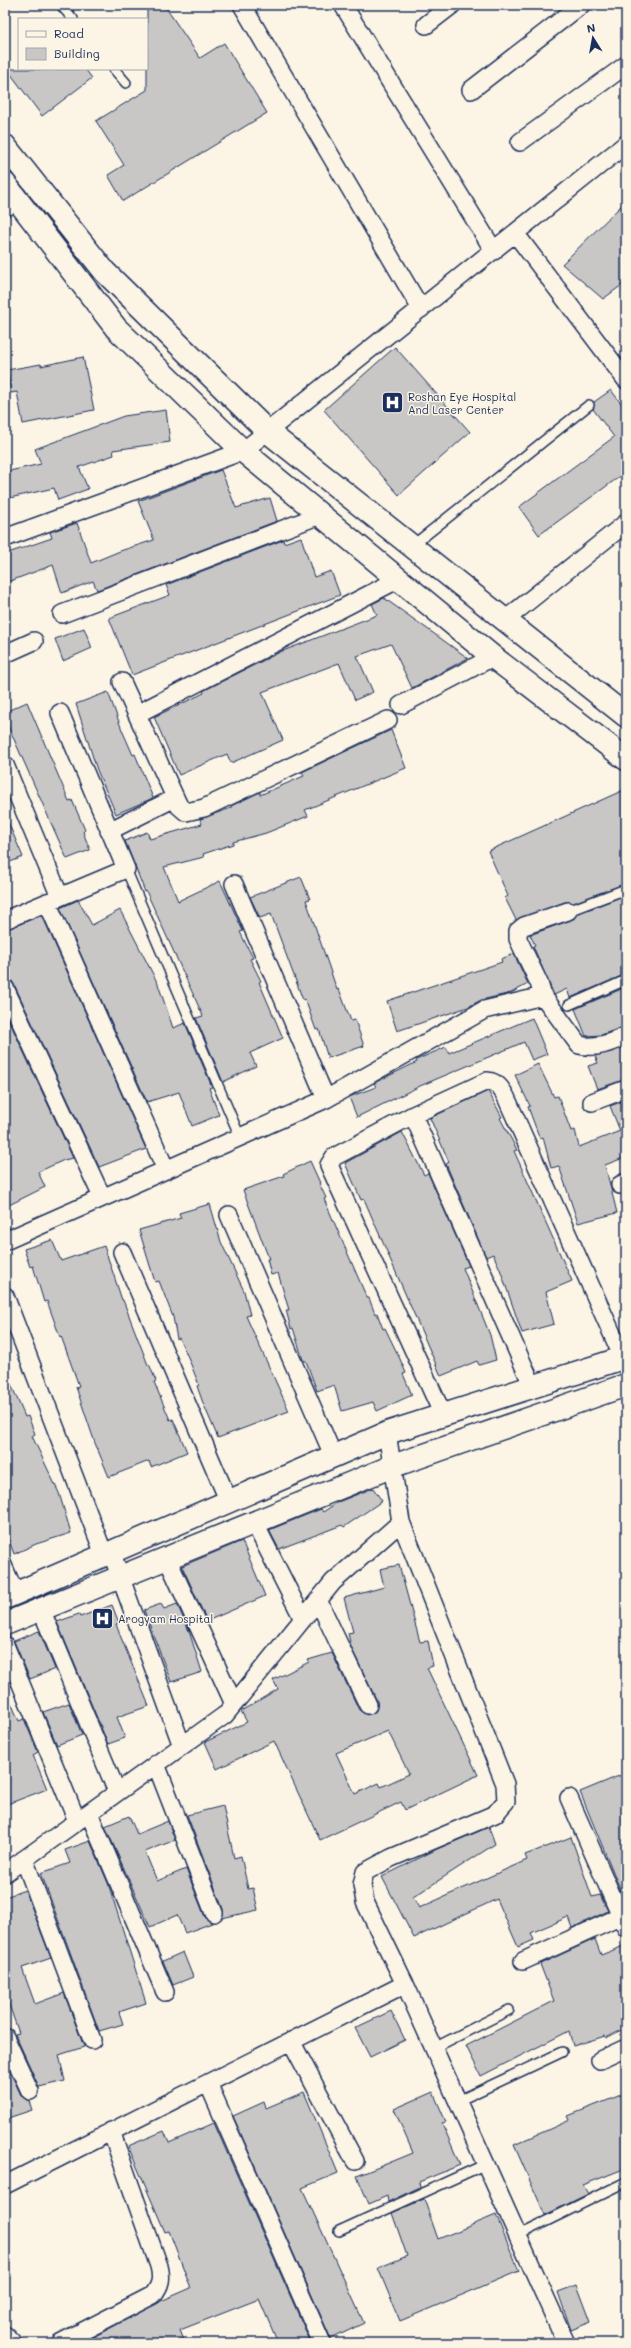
<svg xmlns="http://www.w3.org/2000/svg" width="631" height="2348" viewBox="0 0 631 2348" font-family="Mali,sans-serif">
<style>
.building{fill:#c8c7c6;stroke:#1b2f5e;fill-rule:evenodd}
.lines{fill:none;stroke-linecap:round;stroke-linejoin:round}
.service-casing{stroke:#1b2f5e;stroke-width:12}
.minor-casing{stroke:#1b2f5e;stroke-width:20}
.tertiary-casing{stroke:#1b2f5e;stroke-width:25}
.service{stroke:#fcf5e5;stroke-width:9}
.minor{stroke:#fcf5e5;stroke-width:17}
.tertiary{stroke:#fcf5e5;stroke-width:22}
.labels{text-anchor:middle;stroke-width:3;stroke-linejoin:round;paint-order:stroke}
.poi-label{font-size:11px;fill:#1b2f5e;stroke:#fcf5e5;text-anchor:start}
</style>
<rect width="100%" height="100%" fill="#fcf5e5"/>
<filter id="ink" filterUnits="userSpaceOnUse"><feTurbulence type="fractalNoise" baseFrequency=".025" numOctaves="2"/><feDisplacementMap in="SourceGraphic" scale="8" xChannelSelector="R" yChannelSelector="G"/><feConvolveMatrix kernelMatrix="1 2 1 2 8 2 1 2 1" color-interpolation-filters="sRGB"/></filter>
<g filter="url(#ink)">
<!-- building -->
<path class="building" d="M147,5H164L200,58L224,43L267,113L123,201L108,175L124,165L96,121L147,90Z
M7,69H85L92,78L42,116Z
M626,201V282L603,299L562,264Z
M395,347L470,432L399,495L324,410Z
M83,357L94,410L23,424L17,392L11,393L7,370L41,364V366Z
M611,390L626,410V472L539,535L519,507L614,437L593,409L594,402Z
M166,410L170,442L113,450L114,455L79,467L88,489L58,500L54,488L5,499V472L41,464L35,449L124,416Z
M221,470L236,508L270,498L277,521L97,590L93,581L62,593L53,565L5,583V554L52,538L50,532L77,523L91,563L120,551L154,540L138,501Z
M301,537L314,577L331,571L340,595L132,675L109,618L170,595L166,585L283,540L284,543Z
M384,598L468,658L412,688L391,644L357,656L373,692L355,700L339,663L262,692L283,740L231,763L227,754L179,775L154,717L204,693L203,691L280,652L377,615L372,604Z
M84,628L92,648L63,661L55,639Z
M108,692L122,730L133,755L135,754L153,798L116,814L97,770L76,704Z
M27,702L69,801L72,800L85,830L83,832L90,850L67,859L5,719V712Z
M391,730L406,768L305,810L308,816L266,833L233,842V844L203,854L204,857L164,867L178,901L220,881L243,931L240,932L253,958L250,959L261,981L259,982L283,1038L250,1053L256,1066L223,1082L196,1018L203,1016L146,891L145,892L125,841L147,832L150,839L202,824L200,819L231,808V806L260,792V795L304,776L302,772Z
M626,789V883L573,903L565,902L516,920L505,898L508,896L488,851Z
M5,815L23,857L5,864Z
M301,877L310,899L306,900L337,990L339,989L351,1021L355,1020L364,1046L328,1058L319,1029L316,1030L305,999L303,1000L271,914L260,918L250,897Z
M626,895V974L570,998L567,989L554,995L533,946L535,945L530,935L571,920L577,914Z
M78,900L92,925L120,910L158,984L173,1028L185,1023L212,1087L209,1088L219,1115L192,1126L179,1092L147,1102L60,908Z
M42,915L146,1149L99,1167L14,984L5,978V930Z
M514,954L528,984L511,993L481,1000L468,1007L397,1031L387,1001L502,962L501,959Z
M626,987V1026L601,1035L586,1036L575,1009Z
M5,1012L73,1158L64,1160L38,1172L45,1187L5,1207Z
M532,1018L547,1054L532,1060L524,1042L420,1086L357,1117L349,1097L376,1087L374,1083L417,1062L416,1060L446,1047L449,1053Z
M626,1047V1079L597,1089L588,1066L598,1063L595,1056Z
M538,1064L554,1097L558,1096L571,1131L575,1130L579,1147L620,1131L610,1106L626,1100V1157L605,1165L617,1213L578,1223L559,1166L551,1168L543,1137L540,1139L528,1107L530,1106L515,1075Z
M488,1091L502,1117L500,1118L517,1150L514,1151L572,1281L546,1292L554,1324L522,1333L500,1269L493,1254L486,1257L446,1164L449,1162L430,1118Z
M402,1132L424,1175L428,1173L469,1266L463,1268L490,1335L496,1360L479,1365L477,1361L441,1376L364,1199L361,1200L345,1163Z
M310,1161L320,1183H319L326,1198L324,1199L367,1298H369L375,1314L377,1313L383,1329L385,1328L400,1359L406,1373L403,1374L412,1395L377,1411L373,1402L342,1411L334,1385L317,1391L306,1361L303,1360L293,1328L291,1329L286,1310H289L278,1273L271,1275L267,1259H269L243,1190L284,1176L283,1174Z
M210,1204L221,1242L244,1291L250,1315L246,1316L289,1411L218,1438L203,1403L197,1386L199,1385L188,1357L179,1338L177,1339L173,1317L159,1281L155,1282L139,1230L181,1218L179,1213Z
M52,1240L61,1261L104,1246L122,1300H123L148,1365L149,1364L156,1381L154,1382L170,1420L173,1419L187,1452L151,1467L149,1461L109,1477L95,1443L76,1387L79,1386L61,1336L60,1337L47,1301L44,1302L33,1266L30,1267L24,1249Z
M5,1370L25,1417L28,1416L35,1434L32,1436L59,1493L71,1533L36,1544L14,1554L5,1530Z
M373,1488L382,1501L344,1527L342,1525L279,1549L269,1530L321,1509L323,1512L338,1502Z
M242,1541L265,1596L207,1621L182,1566Z
M399,1565L420,1642L428,1641L433,1666L427,1668L478,1775L405,1810L401,1802L320,1840L274,1741L217,1769L205,1742L247,1722L241,1711L278,1689L273,1680L309,1662L308,1660L332,1653L359,1710L367,1715L376,1711L377,1701L351,1647L348,1633L353,1632L344,1598L384,1587L380,1569ZM388,1731L409,1774L381,1787L379,1783L355,1794L336,1753Z
M161,1604L164,1609L177,1604L189,1631L202,1672L171,1682L144,1610Z
M112,1605L119,1623L116,1624L120,1635L149,1706L117,1717L125,1738L108,1744L57,1622L79,1614L80,1617Z
M39,1631L55,1669L30,1679L14,1641Z
M5,1671L11,1686L5,1689L19,1721L24,1719L38,1752L33,1755L47,1789L5,1805Z
M69,1703L82,1735L57,1745L43,1712Z
M626,1773V1903L580,1792Z
M223,1806L234,1858L241,1856L248,1889L253,1888L258,1910L222,1918L223,1909L187,1815Z
M129,1816L137,1834L168,1821L175,1840L145,1852L157,1881L186,1869L205,1917L212,1923L185,1933L177,1915L150,1927L105,1826Z
M489,1827L495,1844L413,1897L419,1908L527,1860L525,1855L571,1837L592,1897L600,1895L608,1911L572,1928L568,1917L531,1933L534,1940L518,1947L497,1899L414,1938L382,1877L437,1849Z
M90,1841L108,1883L146,2003L119,2012L123,2024L99,2031L41,1873L70,1863L65,1850Z
M25,1890L51,1958L22,1968L35,2004L64,1993L84,2047L59,2055L65,2081L39,2087L15,2034L19,2033L8,2002L5,2003V1897Z
M595,1939L601,1955L626,1945V2028L606,2038L605,2036L573,2046L569,2031L481,2076L466,2046L554,2001L540,1964Z
M183,1952L193,1977L173,1985L163,1961Z
M391,2011L405,2040L370,2057L355,2028Z
M5,2061L21,2095L29,2101L32,2110L5,2119Z
M304,2092L338,2173L302,2188L364,2323L331,2339L233,2116L264,2102L266,2108Z
M433,2092L446,2122L442,2123L460,2165L419,2182L420,2187L388,2202L387,2196L369,2204L357,2176L413,2153L394,2109Z
M626,2093V2168L583,2185L588,2194L545,2215L514,2145L570,2120L568,2116Z
M214,2123L311,2343H278L259,2299L180,2330L185,2343H82L161,2301L191,2288L169,2231L165,2232L128,2146L164,2131L169,2143Z
M424,2199L438,2239L496,2215L519,2271L400,2321L378,2268L407,2256L392,2213Z
M577,2285L591,2322L571,2330L558,2292Z"/>
<g class="lines">
<defs>
<path id="service" d="M61,5L73,19
M114,69L126,83
M412,546L589,405
M126,869L240,1137
M568,911L626,889
M569,1005L626,980
M5,1560L19,1592
M434,2048L509,2010
M458,2101L562,2052
M339,2231L486,2164
M518,2235L622,2184"/>
<path id="minor" d="M242,5L421,309
M343,5L494,251
M426,25L452,5
M471,90L581,5
M520,142L626,65
M5,207L18,202
M515,233L626,380
M5,538L243,451L626,144
M62,614L320,515
M505,620L626,523
M5,654L34,641
M122,682L179,806L186,812L204,808L388,720
M401,705L493,657
M137,714L399,579
M5,765L60,897
M109,831L175,798
M234,884L326,1099
M47,902L166,1170
M5,920L126,869L60,713
M5,988L102,1197
M543,996L539,983L518,939V931L524,926L568,911
M592,1102L626,1089
M413,1115L533,1387
M620,1185L626,1182
M229,1215L333,1455
M5,1241L326,1099L484,1010L543,996L579,1045C596,1049 610,1043 626,1036
M122,1252L229,1502
M5,1296L105,1557
M443,1415L329,1165L334,1157L413,1115L487,1081C497,1082 501,1088 506,1097L623,1358
M387,1433L401,1522L505,1784L506,1801L495,1814L391,1858L365,1872L362,1885L365,1902L405,1984L566,2343
M254,1522L303,1619
M112,1554L182,1746
M167,1558L234,1704
M318,1600L368,1705
M41,1609L117,1792
M5,1645L77,1821
M156,1764L214,1913
M569,1798L626,1928
M89,1813L165,1992
M24,1859L92,2040
M5,1873L225,1715L333,1582L401,1522
M523,1961L626,1914
M5,2037L30,2091
M291,2041L355,2161
M600,2060L626,2048
M208,2083L322,2343
M5,2185L405,1984
M5,2335L13,2343
M60,2343L153,2295C161,2285 162,2278 159,2266L111,2131"/>
<path id="tertiary" d="M5,146L105,272L268,432L626,716
M5,184L116,328L243,451L493,657L626,759
M5,1598L387,1433L626,1357
M5,1624L393,1466L626,1385"/>
</defs>
<!-- service casing -->
<use href="#service" class="service-casing"/>
<!-- minor casing -->
<use href="#minor" class="minor-casing"/>
<!-- tertiary casing -->
<use href="#tertiary" class="tertiary-casing"/>
<!-- service -->
<use href="#service" class="service"/>
<!-- minor -->
<use href="#minor" class="minor"/>
<!-- tertiary -->
<use href="#tertiary" class="tertiary"/>
</g>
</g>
<!-- icons -->
<defs>
<symbol id="hospital-square" viewBox="-11 -11 22 22"><rect x="-9" y="-9" width="18" height="18" rx="4" fill="#1b2f5e" stroke="#fcf5e5"/><path d="M-5-5h3v3.5h4V-5h3V5h-3V1.5h-4V5h-3Z" fill="#fff"/></symbol>
</defs>
<g fill-rule="evenodd">
<use href="#hospital-square" x="380" y="390" width="25" height="25"/>
<use href="#hospital-square" x="90" y="1606" width="25" height="25"/>
</g>
<g class="labels">
<!-- poi labels -->
<g class="poi-label">
<text x="408" y="401">Roshan Eye Hospital<tspan x="408" dy="13">And Laser Center</tspan></text>
<text x="118" y="1623">Arogyam Hospital</text>
</g>
</g>
<!-- margin -->
<rect width="631" height="2348" fill="none" stroke="#fcf5e5" stroke-width="20"/>
<rect x="10" y="10" width="611" height="2328" fill="none" stroke="#1b2f5e" stroke-width="1.5" filter="url(#ink)"/>
<!-- legend -->
<rect x="18" y="18" width="130" height="52" fill="#fcf5e5" stroke="#a2a6af"/>
<rect x="26" y="31" width="20" height="6" fill="#fcf5e5" stroke="#a2a6af"/>
<text x="54" y="38" font-size="12" fill="#1b2f5e">Road</text>
<rect x="26" y="48" width="20" height="12" fill="#c8c7c6" stroke="#a2a6af"/>
<text x="54" y="58" font-size="12" fill="#1b2f5e">Building</text>
<!-- north arrow -->
<g transform="translate(593 38) rotate(349)" stroke="#fcf5e5" stroke-width="3" paint-order="stroke">
<path d="M0-3L7 15L0 10L-7 15Z" fill="#1b2f5e"/>
<text y="-6" font-size="11" font-weight="bold" text-anchor="middle" fill="#1b2f5e">N</text>
</g>
</svg>
